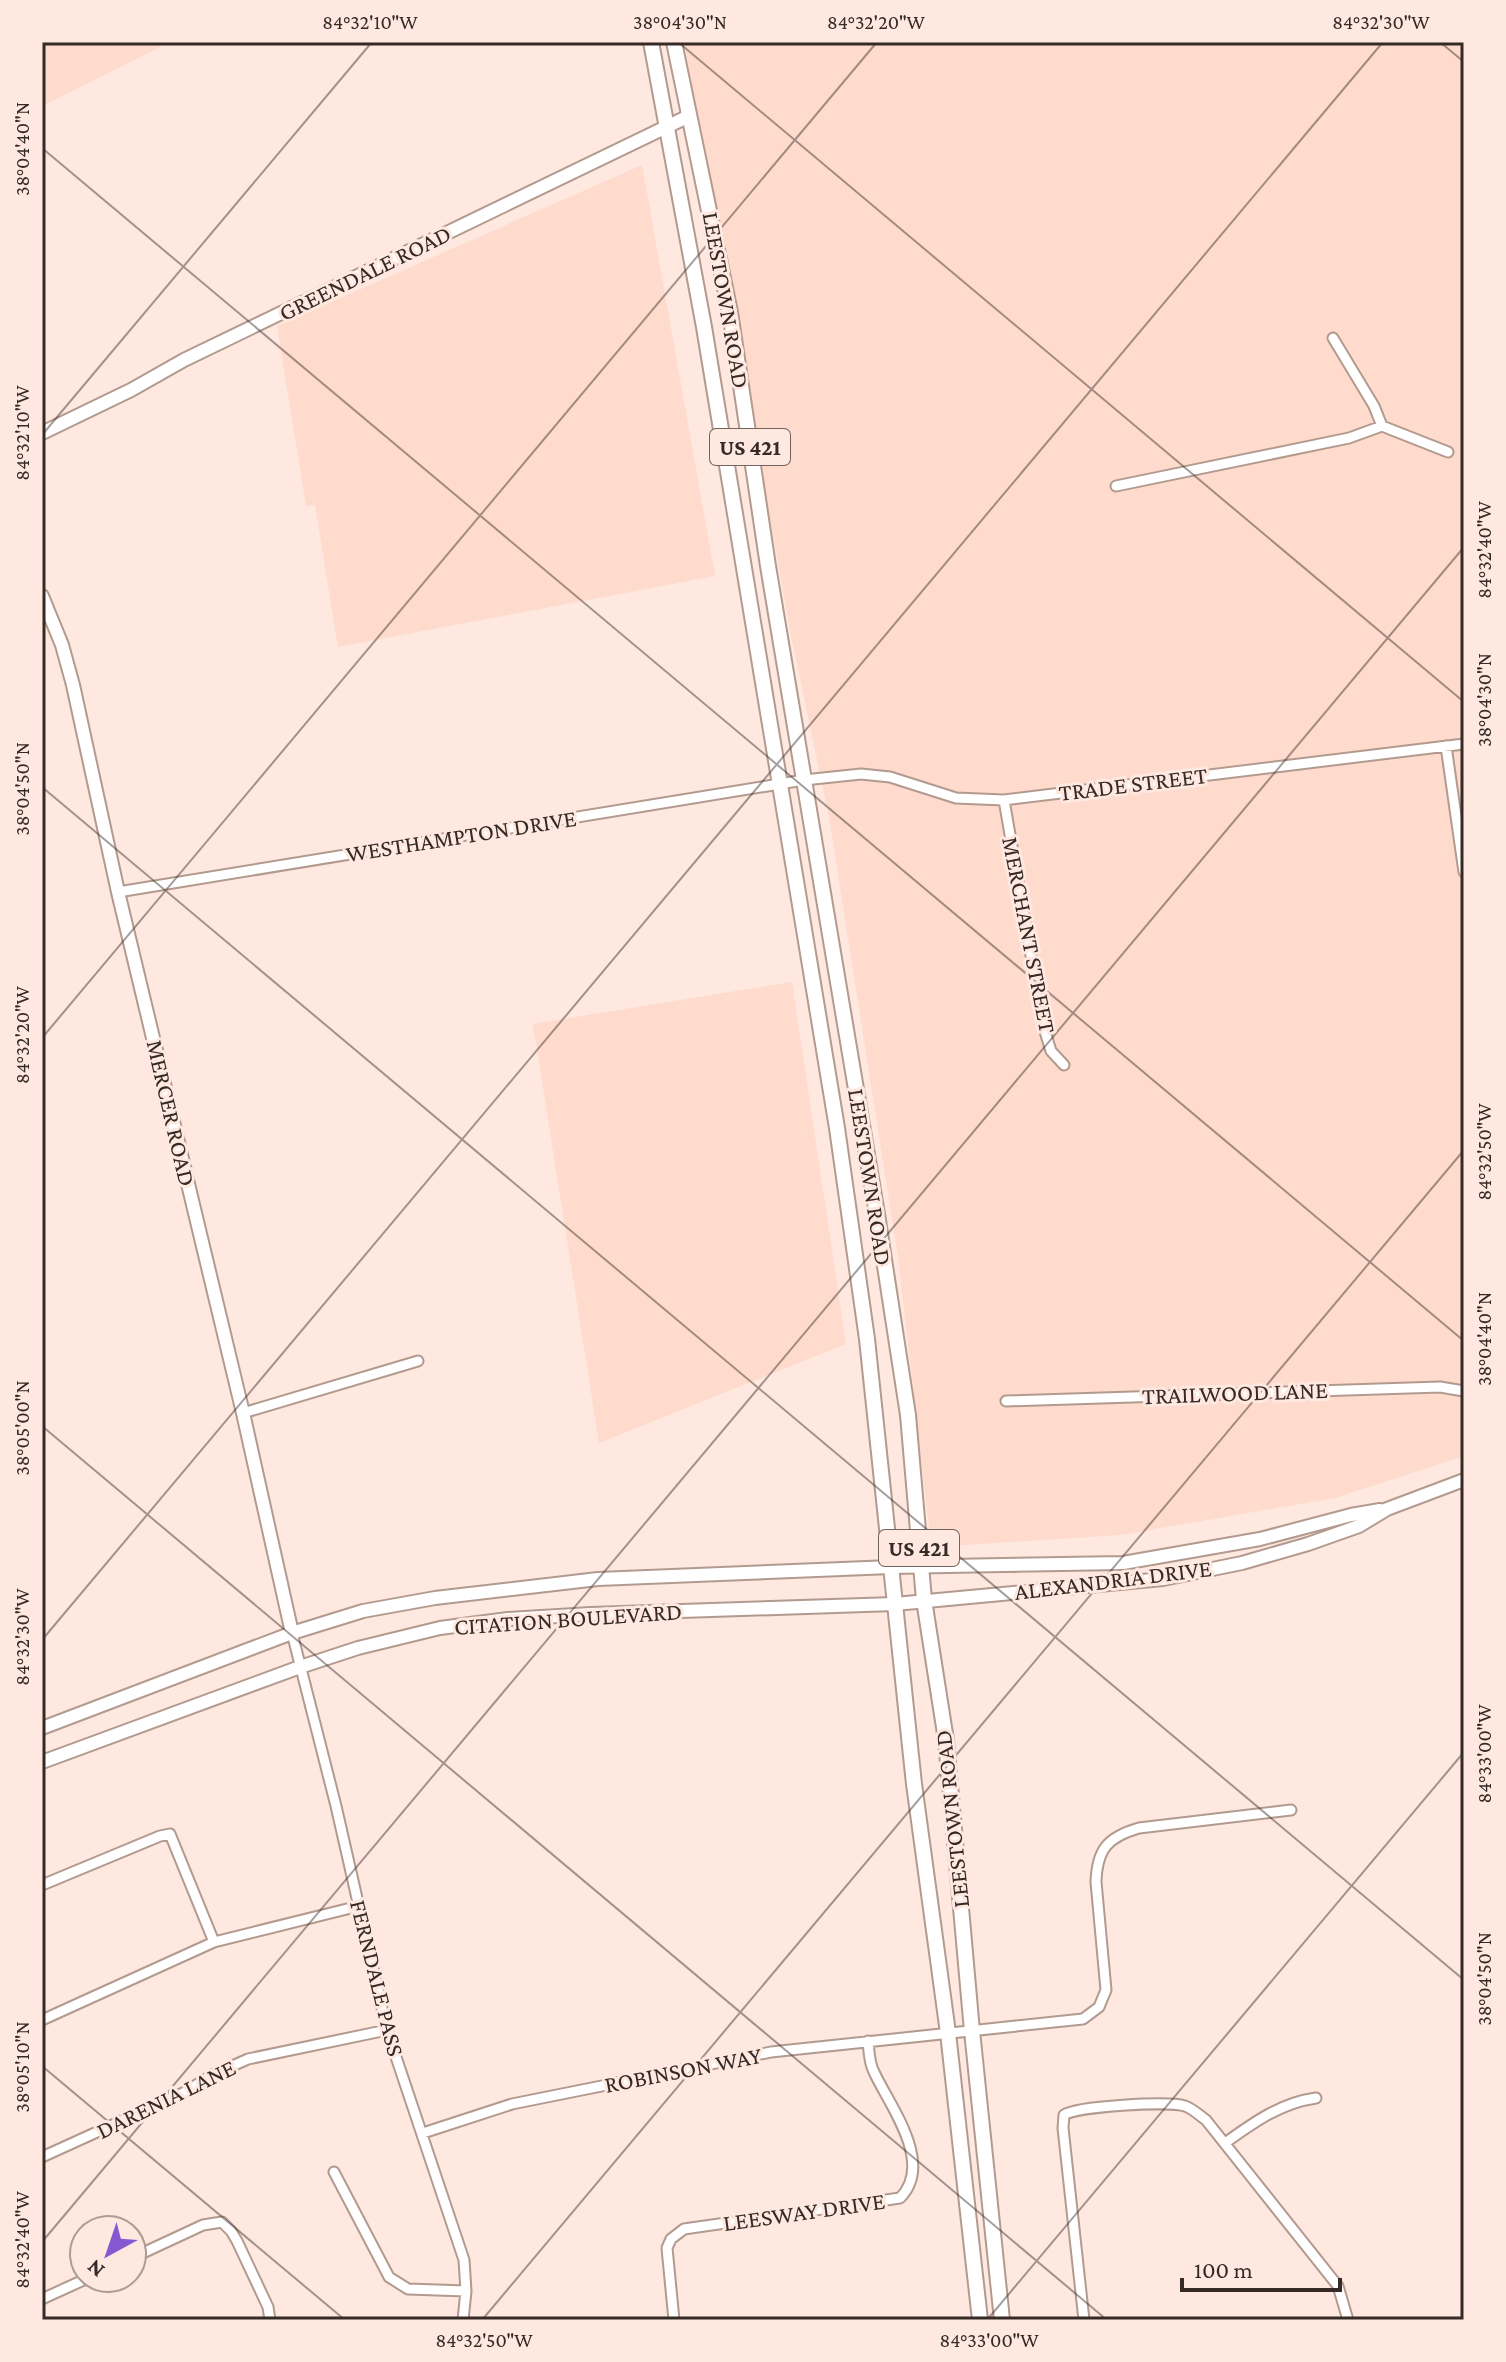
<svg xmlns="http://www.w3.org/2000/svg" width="1506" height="2362" viewBox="0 0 1506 2362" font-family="'Crimson Pro',serif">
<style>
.built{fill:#fedbcc}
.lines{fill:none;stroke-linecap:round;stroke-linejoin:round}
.street-casing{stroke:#b39a8f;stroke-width:13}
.secondary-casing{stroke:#b39a8f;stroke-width:16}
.primary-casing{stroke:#b39a8f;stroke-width:18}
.street{stroke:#fff;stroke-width:9}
.secondary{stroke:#fff;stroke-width:12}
.primary{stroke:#fff;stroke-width:14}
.ticks{fill:none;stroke:#352a26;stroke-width:2;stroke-opacity:0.45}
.labels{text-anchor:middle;stroke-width:6;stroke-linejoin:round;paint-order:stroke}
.shield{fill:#fee8df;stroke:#71635e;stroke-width:2}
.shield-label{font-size:22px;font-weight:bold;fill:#352a26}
.street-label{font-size:24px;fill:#352a26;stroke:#fee8df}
.neatline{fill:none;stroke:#352a26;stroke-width:3}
.ticks-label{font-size:20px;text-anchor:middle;fill:#352a26}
</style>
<rect width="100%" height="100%" fill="#fee8df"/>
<!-- built -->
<path class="built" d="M42,42H170L42,106Z
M684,42H1464V1456L1335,1498L1120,1535L950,1546L930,1536L898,1257L829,817L791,635Z
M642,165L715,576L338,647L315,505L306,506L277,326Z
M792,982L846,1344L599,1443L533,1024Z"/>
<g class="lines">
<defs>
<path id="street" d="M1333,338L1374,406L1382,426L1448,452
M1116,486L1349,438L1382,426
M1446,746L1464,872
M1004,800L1043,1025L1051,1051L1064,1065
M118,892L804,780L861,774L890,777L956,798L1004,800L1464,744
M1006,1401L1440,1387L1464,1391
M243,1413L418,1361
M292,1633L336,1806L387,2030L464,2260L466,2291L463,2320
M42,1885L160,1836L170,1834L214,1942
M42,2020L214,1942L359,1906
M423,2133L512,2104L771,2052L1083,2019L1099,2007L1106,1990L1096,1882C1097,1849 1108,1837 1139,1828L1291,1810
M1225,2143C1253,2123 1280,2103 1316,2098
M42,2157L185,2092L212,2075L248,2059L387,2030
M334,2172L389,2277L408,2289L466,2291
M132,2258L203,2225L222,2222L231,2231L237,2241L268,2307L270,2320
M42,2299L88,2278
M674,2320L667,2248L671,2239L684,2229L900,2198C935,2163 889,2105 874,2072C869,2063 869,2051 868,2041
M1084,2320L1063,2128L1064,2115C1077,2106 1168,2101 1185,2106C1193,2109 1199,2115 1206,2120L1338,2286L1348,2320"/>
<path id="secondary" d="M42,433L131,390L184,360L689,116
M42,596L62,645L73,685L118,892L243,1413L292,1633
M42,1728L292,1633L363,1611L435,1598L598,1579L891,1567L1123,1563L1260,1539L1351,1515L1380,1510
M42,1762L300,1667L358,1648L440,1628L508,1619L591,1614L895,1604L1163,1579L1242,1563L1308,1544L1359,1526L1387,1509L1464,1480"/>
<path id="primary" d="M651,42L704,327L837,1128L867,1339L914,1784L948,2033L980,2320
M674,42L730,312L768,566L877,1214L908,1415L924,1600L946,1740L972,2031L1002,2320"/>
</defs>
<!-- street casing -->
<use href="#street" class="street-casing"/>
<!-- secondary casing -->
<use href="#secondary" class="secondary-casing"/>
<!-- primary casing -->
<use href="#primary" class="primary-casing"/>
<!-- street -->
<use href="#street" class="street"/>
<!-- secondary -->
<use href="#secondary" class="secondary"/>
<!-- primary -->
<use href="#primary" class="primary"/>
</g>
<!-- ticks -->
<path class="ticks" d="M678,42L1464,702M1440,42L1464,62M42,148L1464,1341M42,435L372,42M42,787L1464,1980M42,1038L877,42M42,1426L1107,2320M42,1640L1383,42M42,2066L345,2320M42,2242L1464,547M482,2320L1464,1150M987,2320L1464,1752"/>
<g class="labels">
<!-- shield labels -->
<g class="shield">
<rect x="710" y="429" width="80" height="36" rx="6"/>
<rect x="879" y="1530" width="80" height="36" rx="6"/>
</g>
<g class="shield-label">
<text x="750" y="455">US 421</text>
<text x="919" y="1556">US 421</text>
</g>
<!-- street labels -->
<g class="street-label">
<text transform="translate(365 273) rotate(-26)" y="8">GREENDALE ROAD</text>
<text transform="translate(726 300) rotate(80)" y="8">LEESTOWN ROAD</text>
<text transform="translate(1133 784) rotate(-7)" y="8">TRADE STREET</text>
<text transform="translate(461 836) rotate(-9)" y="8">WESTHAMPTON DRIVE</text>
<text transform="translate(1029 935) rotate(79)" y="8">MERCHANT STREET</text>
<text transform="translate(171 1113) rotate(77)" y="8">MERCER ROAD</text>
<text transform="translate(870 1177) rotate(81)" y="8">LEESTOWN ROAD</text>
<text transform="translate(1235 1393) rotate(-2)" y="8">TRAILWOOD LANE</text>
<text transform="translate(1113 1580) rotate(-7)" y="8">ALEXANDRIA DRIVE</text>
<text transform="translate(568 1619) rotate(-4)" y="8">CITATION BOULEVARD</text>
<text transform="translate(952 1819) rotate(-96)" y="8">LEESTOWN ROAD</text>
<text transform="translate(377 1978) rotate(76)" y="8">FERNDALE PASS</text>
<text transform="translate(683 2070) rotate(-11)" y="8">ROBINSON WAY</text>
<text transform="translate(166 2099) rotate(-26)" y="8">DARENIA LANE</text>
<text transform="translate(804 2212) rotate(-8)" y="8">LEESWAY DRIVE</text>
</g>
</g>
<!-- border -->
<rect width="1506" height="2362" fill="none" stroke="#fee8df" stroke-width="88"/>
<!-- north arrow -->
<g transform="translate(108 2254) rotate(220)"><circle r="38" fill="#fee8df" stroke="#ae9c95" stroke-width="2"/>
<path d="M0-6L14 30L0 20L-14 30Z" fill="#8659d3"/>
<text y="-12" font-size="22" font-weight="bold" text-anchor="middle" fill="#352a26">N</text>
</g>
<!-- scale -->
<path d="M1182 2278v12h158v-12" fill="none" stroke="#352a26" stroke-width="4"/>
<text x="1194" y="2278" font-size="24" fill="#352a26" stroke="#fee8df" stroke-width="6" paint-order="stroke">100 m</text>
<rect x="44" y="44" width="1418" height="2274" class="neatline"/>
<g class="ticks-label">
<text x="370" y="29">84°32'10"W</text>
<text x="680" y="29">38°04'30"N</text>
<text x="876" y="29">84°32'20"W</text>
<text x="1381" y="29">84°32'30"W</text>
<text transform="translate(22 149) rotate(-90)" y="7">38°04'40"N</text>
<text transform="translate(22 433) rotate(-90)" y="7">84°32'10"W</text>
<text transform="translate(1484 550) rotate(-90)" y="7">84°32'40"W</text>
<text transform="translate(1484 700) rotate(-90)" y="7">38°04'30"N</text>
<text transform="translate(22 789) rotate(-90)" y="7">38°04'50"N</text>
<text transform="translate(22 1035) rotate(-90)" y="7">84°32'20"W</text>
<text transform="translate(1484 1152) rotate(-90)" y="7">84°32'50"W</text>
<text transform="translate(1484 1339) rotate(-90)" y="7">38°04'40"N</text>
<text transform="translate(22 1428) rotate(-90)" y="7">38°05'00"N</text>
<text transform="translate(22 1637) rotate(-90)" y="7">84°32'30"W</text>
<text transform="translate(1484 1754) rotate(-90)" y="7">84°33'00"W</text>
<text transform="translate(1484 1979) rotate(-90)" y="7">38°04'50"N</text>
<text transform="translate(22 2067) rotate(-90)" y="7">38°05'10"N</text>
<text transform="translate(22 2240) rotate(-90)" y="7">84°32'40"W</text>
<text x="484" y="2347">84°32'50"W</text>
<text x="989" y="2347">84°33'00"W</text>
</g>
</svg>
